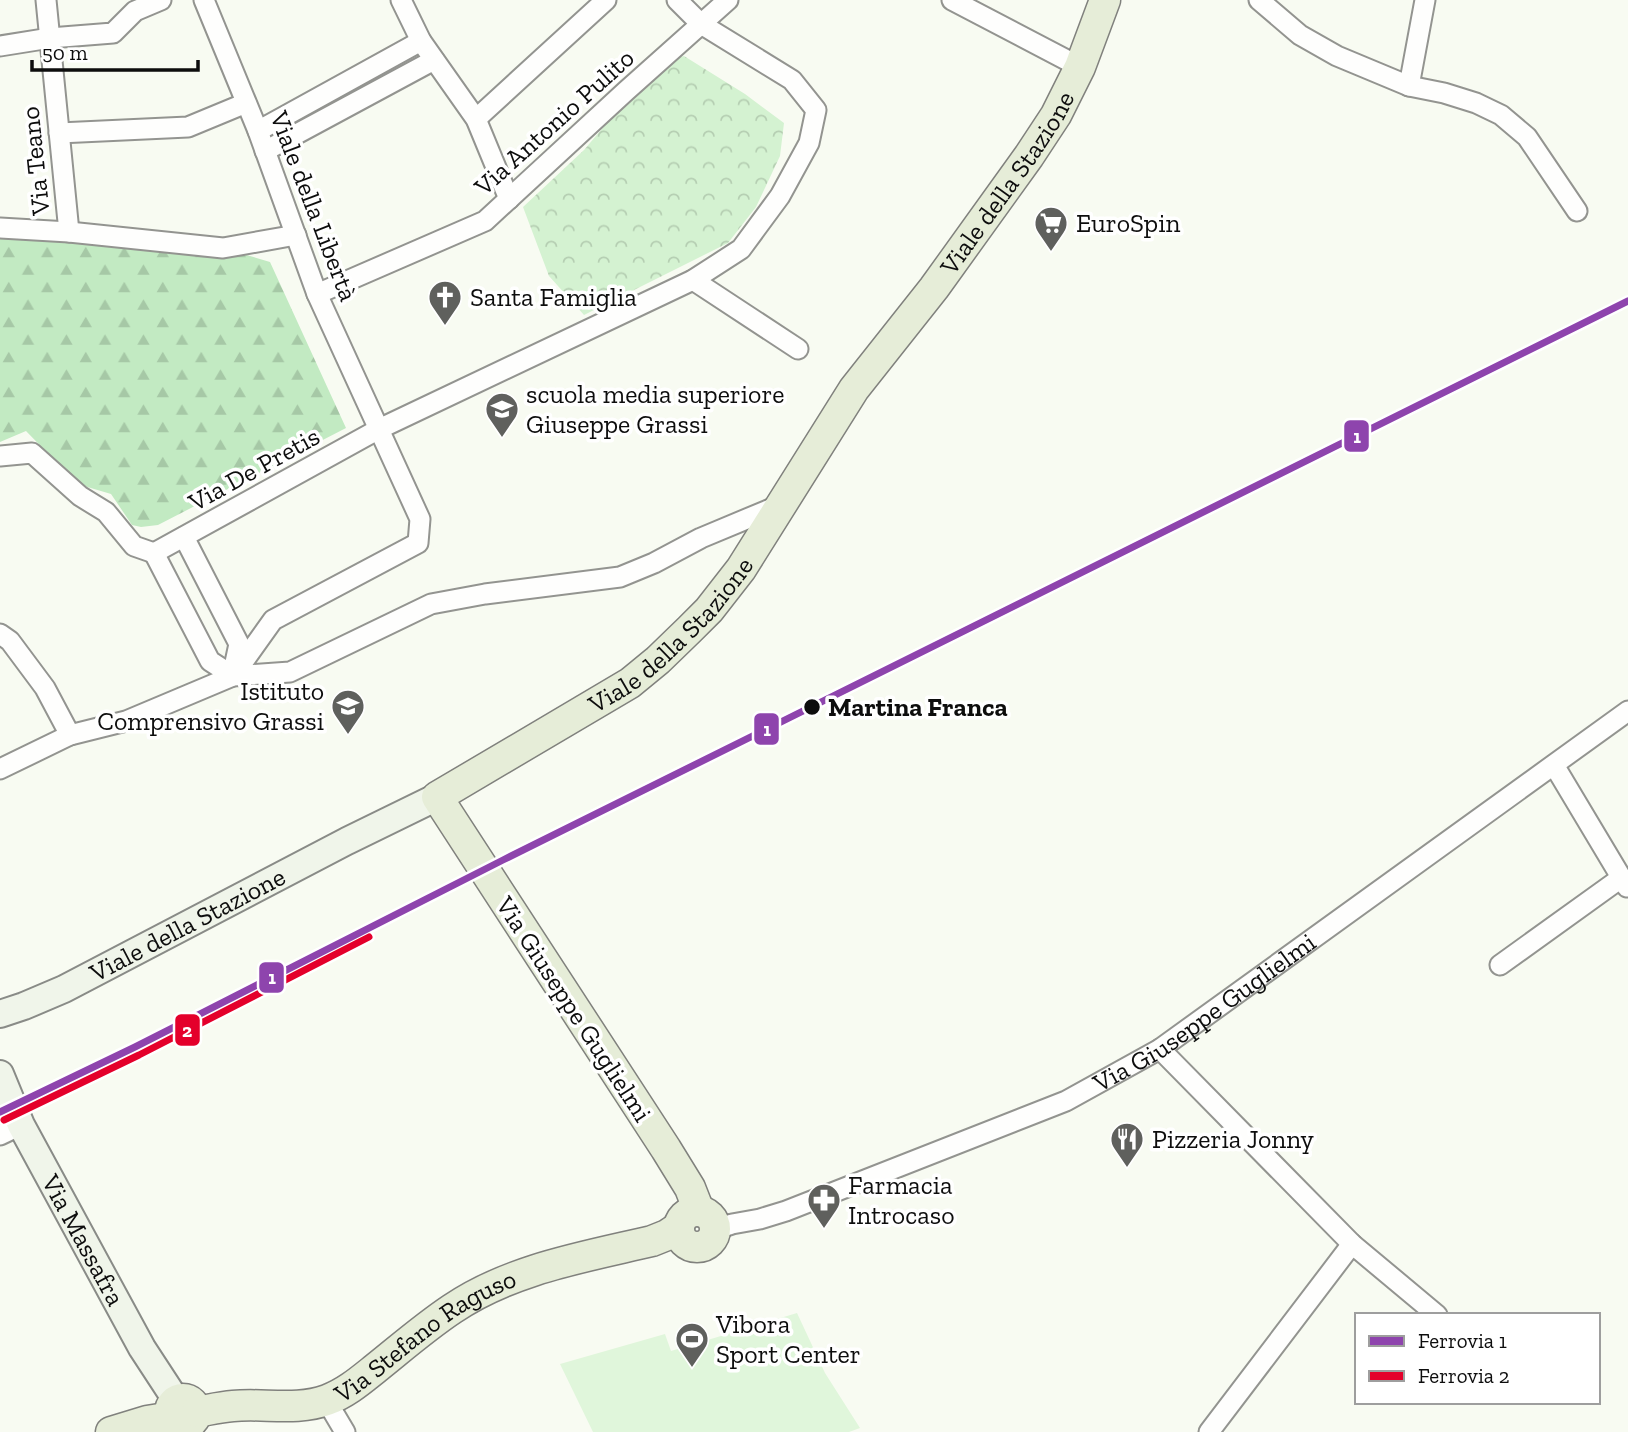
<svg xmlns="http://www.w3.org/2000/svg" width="1628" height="1432" viewBox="0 0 1628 1432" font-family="'Zilla Slab',serif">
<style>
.forest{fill:url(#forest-firs)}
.park{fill:url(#park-crowns)}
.pitch{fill:#e0f6db}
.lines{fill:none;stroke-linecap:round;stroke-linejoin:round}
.street-casing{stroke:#939490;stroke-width:23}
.secondary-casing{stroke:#898b87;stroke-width:30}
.primary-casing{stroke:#80817d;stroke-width:33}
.street{stroke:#fefefd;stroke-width:19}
.secondary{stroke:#f0f5ea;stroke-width:26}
.primary{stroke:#e6edd8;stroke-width:30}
.rail-1-casing{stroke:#fff;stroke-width:12}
.rail-2-casing{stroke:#fff;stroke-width:12}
.rail-1{stroke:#8e44ad;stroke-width:7}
.rail-2{stroke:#e4002b;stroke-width:7}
.stop-dot{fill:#0d0d0d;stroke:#fff;stroke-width:2.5}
.labels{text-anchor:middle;stroke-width:7;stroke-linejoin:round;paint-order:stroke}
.street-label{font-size:26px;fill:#0d0d0d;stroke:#fff}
.poi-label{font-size:26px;fill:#0d0d0d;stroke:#fff;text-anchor:start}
.stop-label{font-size:26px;font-weight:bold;fill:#0d0d0d;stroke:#fff;text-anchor:start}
.line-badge{stroke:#fff;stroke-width:2.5}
.badge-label{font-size:19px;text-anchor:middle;font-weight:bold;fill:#fff}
</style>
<defs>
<pattern id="forest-firs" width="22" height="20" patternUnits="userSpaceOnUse" patternTransform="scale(1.75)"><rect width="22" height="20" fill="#c2eac2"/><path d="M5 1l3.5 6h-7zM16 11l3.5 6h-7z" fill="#a6c8a6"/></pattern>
<pattern id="park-crowns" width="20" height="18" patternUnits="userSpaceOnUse" patternTransform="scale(1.75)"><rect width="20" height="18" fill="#d4f2d1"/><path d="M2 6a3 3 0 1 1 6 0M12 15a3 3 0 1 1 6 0" fill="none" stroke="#b5ceb2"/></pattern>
</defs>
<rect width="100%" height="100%" fill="#f8fbf2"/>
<!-- forest -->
<path class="forest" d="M0,228L223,248L270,262L346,428L158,525L141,527L132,525L111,494L84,486L67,473L26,431L0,442Z"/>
<!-- park -->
<path class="park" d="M684,56L745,94L784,123L780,156L756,207L728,243L584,315L549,276L523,207L584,150L657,64Z"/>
<!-- pitch -->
<path class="pitch" d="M797,1313L825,1373L860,1428L849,1432H593L560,1364L665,1334L671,1351Z"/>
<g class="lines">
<defs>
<g id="street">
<path d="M46,0L69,232"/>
<path d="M204,0L258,131L317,294L420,519L418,543L273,620L233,676"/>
<path d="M401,0L421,41L476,119L509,199"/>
<path d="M952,0L1080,67"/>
<path d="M1259,0L1300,35L1337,56L1409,86L1425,0"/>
<path d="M0,46L50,38L113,33L135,11L161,0"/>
<path d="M1409,86L1444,93L1476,103L1501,115L1527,137L1577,211"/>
<path d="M476,119L606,0"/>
<path d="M258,131L421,41"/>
<path d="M59,133L188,127L246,103"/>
<path d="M265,151L434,60"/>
<path d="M0,228L69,232L223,248L296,235"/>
<path d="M693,280L798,349"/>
<path d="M317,294L485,221L626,91L728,0"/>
<path d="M0,456L32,453L80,496L106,512L134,546L154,553"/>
<path d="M184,537L239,644L233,672"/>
<path d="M154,553L379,429L693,280L741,249L780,196L809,143L816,110L792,80L701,24L677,0"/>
<path d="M154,553L210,661L233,676"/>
<path d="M0,634L10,641L45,688L70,735"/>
<path d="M1554,765L1627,887"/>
<path d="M0,769L70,735L126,721L233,676L290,672L431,604L485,594L620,577L654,563L701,538L780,505"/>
<path d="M1500,965L1621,878"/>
<path d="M1160,1049L1352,1244L1437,1315"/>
<path d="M0,1135L21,1125"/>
<path id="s1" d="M715,1234L723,1227L732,1224L760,1219L786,1211L1066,1101L1160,1049L1628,711"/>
<path d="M326,1400L345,1432"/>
<path d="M1209,1432L1352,1244"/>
</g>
<g id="secondary">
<path id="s2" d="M0,1014L24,1006L64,989L347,841L437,797"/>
<path id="s3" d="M0,1074L21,1125L142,1348L176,1400"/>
</g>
<g id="primary">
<circle cx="697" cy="1229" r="18"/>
<path id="s4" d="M699,1211L690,1188L666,1149L437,797L630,683L658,660L690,629L709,610L741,569L854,389L934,288L1029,156L1056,115L1080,67L1105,0"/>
<circle cx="183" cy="1412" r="13"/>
<path id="s5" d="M196,1412C208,1410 220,1407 233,1406C264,1403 297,1411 327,1400C346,1393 361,1380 376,1368C401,1348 425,1327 452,1309C511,1269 584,1257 652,1241L667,1235L679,1227"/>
<path d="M111,1432L147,1421L172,1417"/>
</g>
</defs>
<!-- street casing -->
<use href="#street" class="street-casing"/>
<!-- secondary casing -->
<use href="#secondary" class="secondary-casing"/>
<!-- primary casing -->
<use href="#primary" class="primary-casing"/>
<!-- street -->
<use href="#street" class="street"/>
<!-- secondary -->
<use href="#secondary" class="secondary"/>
<!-- primary -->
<use href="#primary" class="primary"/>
<defs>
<path id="rail-1" d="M0,1112L135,1047L503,860L1628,301"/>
<path id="rail-2" d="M4,1120L139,1055L369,937"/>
</defs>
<!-- rail-1 casing -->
<use href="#rail-1" class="rail-1-casing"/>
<!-- rail-2 casing -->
<use href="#rail-2" class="rail-2-casing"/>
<!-- rail-1 -->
<use href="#rail-1" class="rail-1"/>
<!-- rail-2 -->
<use href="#rail-2" class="rail-2"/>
</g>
<!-- icons -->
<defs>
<symbol id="supermarket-pin" viewBox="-11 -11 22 30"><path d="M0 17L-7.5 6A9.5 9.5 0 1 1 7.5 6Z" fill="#5f605d" stroke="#fff"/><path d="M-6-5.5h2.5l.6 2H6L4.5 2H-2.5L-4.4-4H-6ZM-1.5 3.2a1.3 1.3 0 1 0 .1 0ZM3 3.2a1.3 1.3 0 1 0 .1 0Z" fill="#fff"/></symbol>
<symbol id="church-pin" viewBox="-11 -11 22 30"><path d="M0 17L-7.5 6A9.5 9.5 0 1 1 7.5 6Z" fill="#5f605d" stroke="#fff"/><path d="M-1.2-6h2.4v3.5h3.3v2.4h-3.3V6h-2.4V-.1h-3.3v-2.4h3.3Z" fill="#fff"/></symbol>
<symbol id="school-pin" viewBox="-11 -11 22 30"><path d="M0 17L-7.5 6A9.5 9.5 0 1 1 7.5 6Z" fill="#5f605d" stroke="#fff"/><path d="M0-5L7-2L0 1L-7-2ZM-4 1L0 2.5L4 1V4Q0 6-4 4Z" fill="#fff"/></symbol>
<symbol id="restaurant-pin" viewBox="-11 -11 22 30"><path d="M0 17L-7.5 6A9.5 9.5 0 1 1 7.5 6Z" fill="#5f605d" stroke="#fff"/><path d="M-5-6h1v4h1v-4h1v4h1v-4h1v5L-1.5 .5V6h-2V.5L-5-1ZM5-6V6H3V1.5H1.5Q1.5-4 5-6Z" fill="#fff"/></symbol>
<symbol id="pharmacy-pin" viewBox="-11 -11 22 30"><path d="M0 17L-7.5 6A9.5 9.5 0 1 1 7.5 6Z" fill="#5f605d" stroke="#fff"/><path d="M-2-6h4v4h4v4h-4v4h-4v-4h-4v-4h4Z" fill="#fff"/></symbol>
<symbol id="stadium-pin" viewBox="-11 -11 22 30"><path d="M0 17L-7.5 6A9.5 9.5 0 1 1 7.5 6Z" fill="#5f605d" stroke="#fff"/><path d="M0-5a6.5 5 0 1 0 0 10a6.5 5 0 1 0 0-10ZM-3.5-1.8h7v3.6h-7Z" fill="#fff"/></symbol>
</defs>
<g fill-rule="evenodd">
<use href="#supermarket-pin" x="1032" y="204" width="38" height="52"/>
<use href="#church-pin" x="426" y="278" width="38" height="52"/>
<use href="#school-pin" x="483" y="390" width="38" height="52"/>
<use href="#school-pin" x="329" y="687" width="38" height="52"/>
<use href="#restaurant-pin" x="1108" y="1120" width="38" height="52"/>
<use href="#pharmacy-pin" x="805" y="1181" width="38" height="52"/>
<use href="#stadium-pin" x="673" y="1320" width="38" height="52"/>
</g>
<!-- markers -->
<circle class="stop-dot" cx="812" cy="707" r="9"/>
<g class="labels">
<!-- street labels -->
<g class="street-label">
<text transform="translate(554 122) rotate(-42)" y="9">Via Antonio Pulito</text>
<text transform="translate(35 161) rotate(-96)" y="9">Via Teano</text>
<text dy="9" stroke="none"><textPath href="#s4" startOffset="1344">Viale della Stazione</textPath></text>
<text transform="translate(314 206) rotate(69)" y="9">Viale della Libertà</text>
<text transform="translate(254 469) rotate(-29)" y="9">Via De Pretis</text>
<text dy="9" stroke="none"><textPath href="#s4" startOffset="777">Viale della Stazione</textPath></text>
<text dy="9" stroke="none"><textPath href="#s2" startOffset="208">Viale della Stazione</textPath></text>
<text transform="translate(574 1009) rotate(57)" y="9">Via Giuseppe Guglielmi</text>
<text dy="9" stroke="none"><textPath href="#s1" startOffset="541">Via Giuseppe Guglielmi</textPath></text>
<text dy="9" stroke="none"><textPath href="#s3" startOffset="186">Via Massafra</textPath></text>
<text dy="9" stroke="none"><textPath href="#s5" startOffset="250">Via Stefano Raguso</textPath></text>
</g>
<!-- poi labels -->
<g class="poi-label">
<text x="1076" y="232">EuroSpin</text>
<text x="470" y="306">Santa Famiglia</text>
<text x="526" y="403">scuola media superiore<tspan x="526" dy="30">Giuseppe Grassi</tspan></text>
<text x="324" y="700" text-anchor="end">Istituto<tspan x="324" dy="30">Comprensivo Grassi</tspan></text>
<text x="1152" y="1148">Pizzeria Jonny</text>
<text x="848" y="1194">Farmacia<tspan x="848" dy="30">Introcaso</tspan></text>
<text x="716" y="1333">Vibora<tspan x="716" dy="30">Sport Center</tspan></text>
</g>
<!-- stop labels -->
<g class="stop-label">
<text x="828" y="716">Martina Franca</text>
</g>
</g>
<g class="line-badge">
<rect x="1343" y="419" width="27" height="34" rx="7" fill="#8e44ad"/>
<rect x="753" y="712" width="27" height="34" rx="7" fill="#8e44ad"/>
<rect x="258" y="961" width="27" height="33" rx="7" fill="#8e44ad"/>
<rect x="174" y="1013" width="27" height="34" rx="7" fill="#e4002b"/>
</g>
<g class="badge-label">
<text x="1357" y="443">1</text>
<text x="767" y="736">1</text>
<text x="272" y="984">1</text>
<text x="187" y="1037">2</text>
</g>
<!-- legend -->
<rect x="1355" y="1313" width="245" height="91" fill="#ffffff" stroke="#9e9e9e" stroke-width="2"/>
<rect x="1369" y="1336" width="35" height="10" fill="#8e44ad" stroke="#9e9e9e" stroke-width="2"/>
<text x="1418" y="1348" font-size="21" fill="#0d0d0d">Ferrovia 1</text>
<rect x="1369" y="1371" width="35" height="10" fill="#e4002b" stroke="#9e9e9e" stroke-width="2"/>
<text x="1418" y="1383" font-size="21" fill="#0d0d0d">Ferrovia 2</text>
<!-- scale -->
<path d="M32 60v10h166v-10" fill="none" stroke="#0d0d0d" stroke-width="3.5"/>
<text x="42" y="60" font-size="21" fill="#0d0d0d" stroke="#ffffff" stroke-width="5" paint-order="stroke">50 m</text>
</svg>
